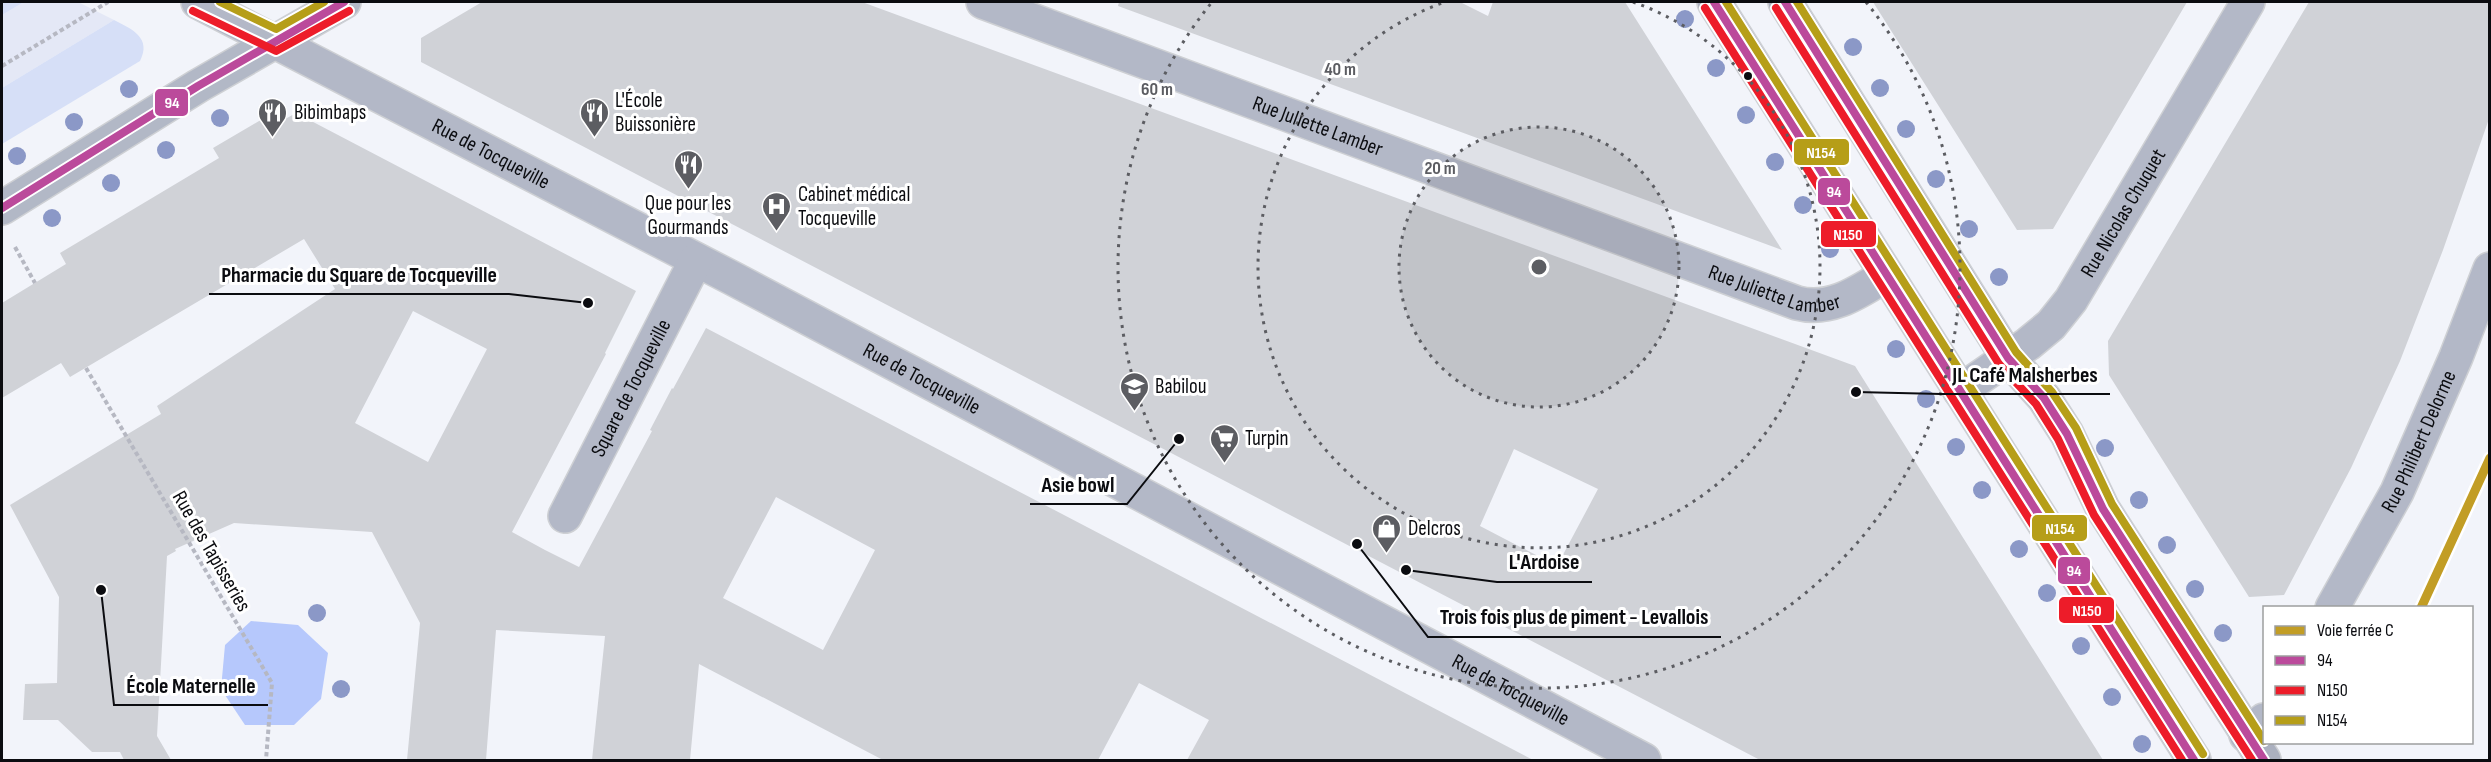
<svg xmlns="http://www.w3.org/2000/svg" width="2491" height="762" viewBox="0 0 2491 762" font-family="'Sofia Sans Condensed',sans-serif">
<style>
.built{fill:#e4e8f6}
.green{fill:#d6dff7}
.water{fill:#b6c8fc}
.building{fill:#d0d2d7;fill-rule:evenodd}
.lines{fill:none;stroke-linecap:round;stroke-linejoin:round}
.minor-casing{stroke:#ced0d4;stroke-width:36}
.secondary-casing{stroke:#ced0d4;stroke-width:36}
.primary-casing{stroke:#ced0d4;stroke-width:36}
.path{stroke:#b6b8c2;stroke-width:4;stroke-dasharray:4.5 3;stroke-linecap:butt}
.minor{stroke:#b3b8c7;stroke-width:33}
.secondary{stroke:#b2b8c6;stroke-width:33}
.primary{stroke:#abb0bf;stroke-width:33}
.bus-1-casing{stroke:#fff;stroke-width:12}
.bus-2-casing{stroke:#fff;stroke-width:12}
.bus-3-casing{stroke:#fff;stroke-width:12}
.bus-1{stroke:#bb4a9b;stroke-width:8}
.bus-2{stroke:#ed1c29;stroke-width:8}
.bus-3{stroke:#b69e18;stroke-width:8}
.rail-1-casing{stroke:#fff;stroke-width:14}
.rail-1{stroke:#c29d25;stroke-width:9}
.tree{fill:#8b98c7}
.ring{fill:none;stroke:#5c5d62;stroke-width:3;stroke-dasharray:3 6}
.bus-dot{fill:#0b0c10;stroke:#fff;stroke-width:2}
.labels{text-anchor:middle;stroke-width:6;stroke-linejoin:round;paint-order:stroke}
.poi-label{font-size:21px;fill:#0b0c10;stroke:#fff;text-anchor:start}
.street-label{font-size:21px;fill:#0b0c10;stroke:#fff}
.centre{fill:#5c5d62;stroke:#fff;stroke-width:3}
.ring-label{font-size:18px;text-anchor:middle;font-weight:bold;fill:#5c5d62;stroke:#fff;stroke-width:6;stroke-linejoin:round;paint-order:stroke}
.leader{fill:none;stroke:#0b0c10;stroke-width:2}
.callout-dot{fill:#0b0c10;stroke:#fff;stroke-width:2}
.callout-label{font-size:22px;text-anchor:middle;font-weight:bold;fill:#0b0c10;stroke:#fff;stroke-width:6;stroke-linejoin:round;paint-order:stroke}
.line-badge{stroke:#fff;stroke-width:2}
.badge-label{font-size:16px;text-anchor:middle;font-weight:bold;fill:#fff}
</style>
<rect width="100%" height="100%" fill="#f2f4fa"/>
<!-- built -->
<path class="built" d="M24,2H78L114,20L2,88V15Z"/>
<!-- green -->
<path class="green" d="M2,2H24L2,15Z
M114,20C132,29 152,38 140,61L2,144V88Z"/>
<!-- water -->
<path class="water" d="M251,621L298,625L328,653L321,699L294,725H245L221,689L225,645Z"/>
<!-- building -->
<path class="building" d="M482,2H862L1855,366L2103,760H1760L421,62V38ZM1514,449L1598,489L1557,566L1480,526Z
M1119,2H1460L1488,16L1493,2H1625L1782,250L1118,6Z
M1873,2H2187L2053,229L2017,230Z
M2309,2H2490V116L2443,250L2400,361L2351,468L2284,595L2249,597L2109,375L2108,341Z
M281,108L287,118L296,113L636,291L605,353L606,354L512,532L545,550L579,567L652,431L650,430L672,388L673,389L706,328L1533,760H1187L1209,720L1139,683L1098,760H883L699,664L690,760H592L605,636L496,630L486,760H407L420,623L372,532L234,523L175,549L176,551L167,556L157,736L171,760H124L120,752H92L58,720H23L25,684L57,683L59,597L10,505L161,414L157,406L335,289L304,239L70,377L61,363L2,398V303L66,264L60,253L219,158L213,148ZM413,311L487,349L428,462L355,423ZM776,497L875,550L823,650L723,598Z"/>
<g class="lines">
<defs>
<g id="minor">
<path id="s1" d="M198,2L732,278L1644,760"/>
<path id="s2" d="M983,2L1797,303C1831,312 1860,291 1886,275"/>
<path id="s3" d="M1960,391L2028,344L2051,325L2071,300L2248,2"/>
<path id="s4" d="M565,516L696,260"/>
<path id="s5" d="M2332,608L2397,492L2456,357L2490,269"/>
<path d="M2246,735L2264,720"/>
</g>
<path id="secondary" d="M2,208L198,86L344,2"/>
<path id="primary" d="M1714,2L2194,760
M1785,2L2008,358L2044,398L2067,434L2103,509L2264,760"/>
</defs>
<!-- minor casing -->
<use href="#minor" class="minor-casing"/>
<!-- secondary casing -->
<use href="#secondary" class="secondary-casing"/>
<!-- primary casing -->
<use href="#primary" class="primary-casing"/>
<!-- path -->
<path class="path" d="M2,66L108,2
M15,247L35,283
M86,368L272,683L266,760"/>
<!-- minor -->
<use href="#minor" class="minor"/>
<!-- secondary -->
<use href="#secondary" class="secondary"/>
<!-- primary -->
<use href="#primary" class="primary"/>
<defs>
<path id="bus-1" d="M1714,2L2194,760
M1785,2L2008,358L2044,398L2067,434L2103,509L2264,760
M2,208L198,86L344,2"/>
<path id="bus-2" d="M1705,8L2182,760
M1776,8L1999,364L2036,404L2058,439L2094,515L2252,760
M193,11L276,51L349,11"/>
<path id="bus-3" d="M220,2L276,29L324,2
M1726,2L2203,754
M1797,2L2016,352L2052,392L2076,428L2112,504L2264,741"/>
</defs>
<!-- bus-1 casing -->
<use href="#bus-1" class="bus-1-casing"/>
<!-- bus-2 casing -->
<use href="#bus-2" class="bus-2-casing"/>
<!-- bus-3 casing -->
<use href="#bus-3" class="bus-3-casing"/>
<!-- bus-1 -->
<use href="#bus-1" class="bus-1"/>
<!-- bus-2 -->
<use href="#bus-2" class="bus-2"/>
<!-- bus-3 -->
<use href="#bus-3" class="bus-3"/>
<defs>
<path id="rail-1" d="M2421,608L2490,458"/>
</defs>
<!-- rail-1 casing -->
<use href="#rail-1" class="rail-1-casing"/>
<!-- rail-1 -->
<use href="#rail-1" class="rail-1"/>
</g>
<!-- trees -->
<g class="tree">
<circle cx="1685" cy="19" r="9"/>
<circle cx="1853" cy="47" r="9"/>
<circle cx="1716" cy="68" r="9"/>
<circle cx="1880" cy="88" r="9"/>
<circle cx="129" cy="89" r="9"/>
<circle cx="1746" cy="115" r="9"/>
<circle cx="220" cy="118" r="9"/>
<circle cx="74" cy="122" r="9"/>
<circle cx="1906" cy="129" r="9"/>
<circle cx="166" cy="150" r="9"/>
<circle cx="17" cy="156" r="9"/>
<circle cx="1775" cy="162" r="9"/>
<circle cx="1936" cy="179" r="9"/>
<circle cx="111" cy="183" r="9"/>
<circle cx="1803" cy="205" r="9"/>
<circle cx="52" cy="218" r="9"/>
<circle cx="1969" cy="229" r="9"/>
<circle cx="1830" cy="249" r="9"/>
<circle cx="1999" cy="277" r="9"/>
<circle cx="1896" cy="349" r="9"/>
<circle cx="1926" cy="399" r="9"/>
<circle cx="1956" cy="447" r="9"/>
<circle cx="2105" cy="448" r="9"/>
<circle cx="1982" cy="490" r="9"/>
<circle cx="2139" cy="500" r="9"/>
<circle cx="2167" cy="545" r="9"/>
<circle cx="2019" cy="549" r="9"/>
<circle cx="2195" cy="589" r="9"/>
<circle cx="2047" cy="593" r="9"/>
<circle cx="317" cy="613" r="9"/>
<circle cx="2223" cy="633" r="9"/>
<circle cx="2081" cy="646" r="9"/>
<circle cx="341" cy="689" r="9"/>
<circle cx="2112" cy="697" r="9"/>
<circle cx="2142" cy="744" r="9"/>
</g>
<!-- distance rings -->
<circle cx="1539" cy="267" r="140" fill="#5c5d62" fill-opacity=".12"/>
<g class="ring">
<circle cx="1539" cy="267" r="140"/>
<path d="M1633 2A281 281 0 1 1 1445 2"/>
<path d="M1866 2A421 421 0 1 1 1212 2"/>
</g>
<!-- icons -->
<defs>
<symbol id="restaurant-pin" viewBox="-11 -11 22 30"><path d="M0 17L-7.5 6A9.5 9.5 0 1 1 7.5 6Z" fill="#5c5d62" stroke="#fff"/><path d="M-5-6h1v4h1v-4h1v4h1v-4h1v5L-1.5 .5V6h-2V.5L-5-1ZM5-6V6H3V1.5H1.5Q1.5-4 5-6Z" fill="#fff"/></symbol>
<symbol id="hospital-pin" viewBox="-11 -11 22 30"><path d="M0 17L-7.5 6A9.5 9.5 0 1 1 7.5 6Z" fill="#5c5d62" stroke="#fff"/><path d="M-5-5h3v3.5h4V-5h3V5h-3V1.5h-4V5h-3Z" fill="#fff"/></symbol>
<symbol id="school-pin" viewBox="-11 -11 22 30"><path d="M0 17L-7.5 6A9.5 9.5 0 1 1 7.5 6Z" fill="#5c5d62" stroke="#fff"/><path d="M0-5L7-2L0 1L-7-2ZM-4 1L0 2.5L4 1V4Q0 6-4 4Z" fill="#fff"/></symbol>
<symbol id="supermarket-pin" viewBox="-11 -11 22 30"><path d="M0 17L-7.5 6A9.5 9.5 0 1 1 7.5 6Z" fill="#5c5d62" stroke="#fff"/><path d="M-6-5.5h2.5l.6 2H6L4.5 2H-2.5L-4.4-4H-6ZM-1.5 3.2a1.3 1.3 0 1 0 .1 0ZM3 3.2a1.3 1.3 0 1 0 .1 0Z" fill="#fff"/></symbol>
<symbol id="shop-pin" viewBox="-11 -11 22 30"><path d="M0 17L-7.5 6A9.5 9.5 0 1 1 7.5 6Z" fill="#5c5d62" stroke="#fff"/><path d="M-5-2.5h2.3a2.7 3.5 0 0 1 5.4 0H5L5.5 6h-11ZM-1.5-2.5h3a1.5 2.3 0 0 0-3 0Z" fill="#fff"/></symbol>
</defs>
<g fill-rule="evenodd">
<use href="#restaurant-pin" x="256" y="96" width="33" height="45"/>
<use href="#restaurant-pin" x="578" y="96" width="33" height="45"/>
<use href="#restaurant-pin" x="672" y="148" width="33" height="45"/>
<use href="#hospital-pin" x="760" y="190" width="33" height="45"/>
<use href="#school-pin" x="1118" y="370" width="33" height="45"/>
<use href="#supermarket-pin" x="1208" y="422" width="33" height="45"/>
<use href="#shop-pin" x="1370" y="512" width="33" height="45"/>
</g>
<!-- markers -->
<circle class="bus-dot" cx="1748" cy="76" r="5"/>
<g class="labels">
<!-- poi labels -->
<g class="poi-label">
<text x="615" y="107">L'École<tspan x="615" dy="24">Buissonière</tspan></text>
<text x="294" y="119">Bibimbaps</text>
<text x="798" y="201">Cabinet médical<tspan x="798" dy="24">Tocqueville</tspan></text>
<text x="688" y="210" text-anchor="middle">Que pour les<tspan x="688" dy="24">Gourmands</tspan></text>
<text x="1155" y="393">Babilou</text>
<text x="1245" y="445">Turpin</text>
<text x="1408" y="535">Delcros</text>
</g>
<!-- street labels -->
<g class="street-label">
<text dy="7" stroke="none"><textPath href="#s2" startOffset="357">Rue Juliette Lamber</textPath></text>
<text dy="7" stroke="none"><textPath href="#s1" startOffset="330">Rue de Tocqueville</textPath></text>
<text dy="7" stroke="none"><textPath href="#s3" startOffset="246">Rue Nicolas Chuquet</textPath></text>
<text dy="7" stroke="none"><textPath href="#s2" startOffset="843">Rue Juliette Lamber</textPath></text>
<text dy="7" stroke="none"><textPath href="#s1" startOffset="816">Rue de Tocqueville</textPath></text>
<text dy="7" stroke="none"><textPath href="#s4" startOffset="144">Square de Tocqueville</textPath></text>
<text dy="7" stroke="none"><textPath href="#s5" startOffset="188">Rue Philibert Delorme</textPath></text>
<text transform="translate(212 551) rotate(60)" y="7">Rue des Tapisseries</text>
<text dy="7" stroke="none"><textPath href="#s1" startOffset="1482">Rue de Tocqueville</textPath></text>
</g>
</g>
<circle cx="1539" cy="267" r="9" class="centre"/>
<g class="ring-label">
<text x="1340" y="75">40 m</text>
<text x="1157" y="95">60 m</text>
<text x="1440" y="174">20 m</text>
</g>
<!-- callouts -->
<path class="leader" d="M588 303L509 294H209M1856 392L1941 394H2110M1179 439L1127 504H1030M1406 570L1497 582H1592M1357 544L1428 637H1721M101 590L114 705H268"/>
<g class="callout-dot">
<circle cx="588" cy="303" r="6"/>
<circle cx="1856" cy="392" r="6"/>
<circle cx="1179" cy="439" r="6"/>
<circle cx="1406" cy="570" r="6"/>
<circle cx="1357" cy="544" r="6"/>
<circle cx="101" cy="590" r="6"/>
</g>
<g class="callout-label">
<text x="359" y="282">Pharmacie du Square de Tocqueville</text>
<text x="2025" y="382">JL Café Malsherbes</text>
<text x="1078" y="492">Asie bowl</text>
<text x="1544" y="569">L'Ardoise</text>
<text x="1574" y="624">Trois fois plus de piment - Levallois</text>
<text x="191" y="693">École Maternelle</text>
</g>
<g class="line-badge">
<rect x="154" y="88" width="35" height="29" rx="6" fill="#bb4a9b"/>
<rect x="1793" y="138" width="57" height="28" rx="6" fill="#b69e18"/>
<rect x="1817" y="177" width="34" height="29" rx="6" fill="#bb4a9b"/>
<rect x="1820" y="220" width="57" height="28" rx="6" fill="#ed1c29"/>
<rect x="2031" y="514" width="57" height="28" rx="6" fill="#b69e18"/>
<rect x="2057" y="556" width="34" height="29" rx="6" fill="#bb4a9b"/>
<rect x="2058" y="596" width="57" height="28" rx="6" fill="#ed1c29"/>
</g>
<g class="badge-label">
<text x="172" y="108">94</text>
<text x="1821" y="158">N154</text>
<text x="1834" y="197">94</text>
<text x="1848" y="240">N150</text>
<text x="2060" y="534">N154</text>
<text x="2074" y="576">94</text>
<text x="2087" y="616">N150</text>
</g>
<!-- border -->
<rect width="2491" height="762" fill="none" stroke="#0b0c10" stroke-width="6"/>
<!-- legend -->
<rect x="2263" y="606" width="210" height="138" fill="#ffffff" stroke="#9d9e9f" stroke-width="1.5"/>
<rect x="2275" y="626" width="30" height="9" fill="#c29d25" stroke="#9d9e9f" stroke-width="1.5"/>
<text x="2317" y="636" font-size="18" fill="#0b0c10">Voie ferrée C</text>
<rect x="2275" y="656" width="30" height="9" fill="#bb4a9b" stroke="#9d9e9f" stroke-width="1.5"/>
<text x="2317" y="666" font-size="18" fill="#0b0c10">94</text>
<rect x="2275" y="686" width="30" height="9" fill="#ed1c29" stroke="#9d9e9f" stroke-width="1.5"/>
<text x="2317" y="696" font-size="18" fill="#0b0c10">N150</text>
<rect x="2275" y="716" width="30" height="9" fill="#b69e18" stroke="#9d9e9f" stroke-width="1.5"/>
<text x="2317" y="726" font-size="18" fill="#0b0c10">N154</text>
</svg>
